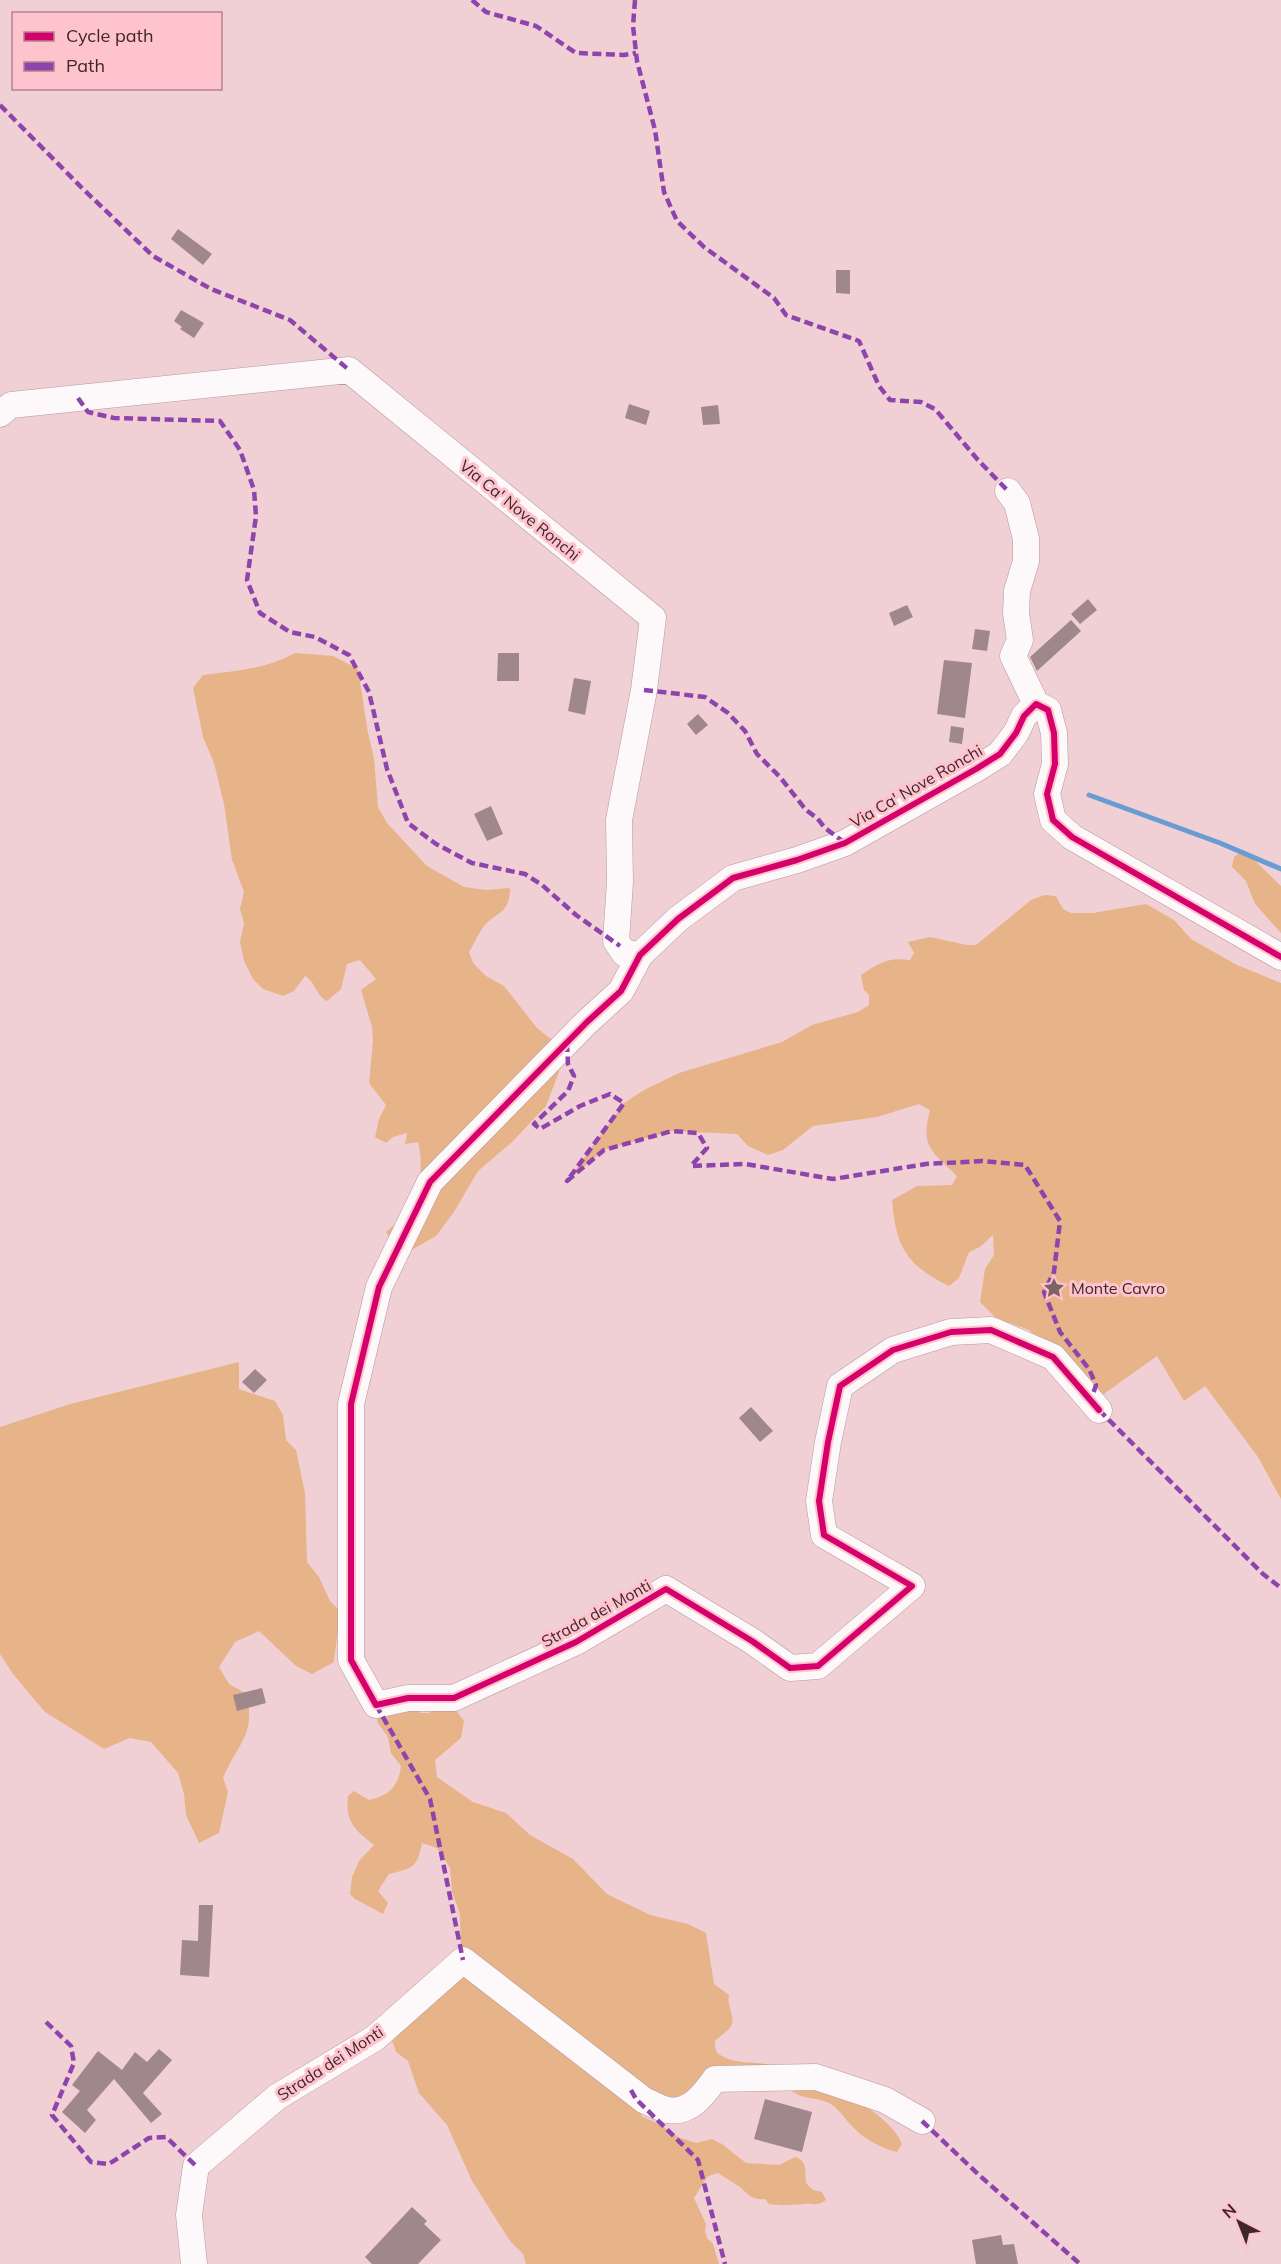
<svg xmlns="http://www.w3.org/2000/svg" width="1281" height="2264" viewBox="0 0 1281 2264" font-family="Mulish,sans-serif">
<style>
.green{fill:#e7b388}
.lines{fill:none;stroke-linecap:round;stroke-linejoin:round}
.stream{stroke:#689cd3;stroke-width:5}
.building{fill:#9f878b}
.minor-casing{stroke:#b2999d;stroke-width:27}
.minor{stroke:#fdf8f9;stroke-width:26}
.quiet{stroke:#8e44ad;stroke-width:4.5;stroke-dasharray:9 4.5;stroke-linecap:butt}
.cycleway-casing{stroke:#fec3cc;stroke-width:10}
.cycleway{stroke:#d6006c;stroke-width:6}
.labels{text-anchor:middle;stroke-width:6;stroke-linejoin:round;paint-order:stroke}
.street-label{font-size:16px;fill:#3e272b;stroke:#fec3cc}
.poi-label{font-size:16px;fill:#3e272b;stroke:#fec3cc;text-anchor:start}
</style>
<rect width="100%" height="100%" fill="#f1d0d5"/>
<!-- green -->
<path class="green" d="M295,653L333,656L358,669L368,733L374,758L378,807L387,823L427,866L464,887L486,890L510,888C510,914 497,911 484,926C478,934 474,944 469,952L473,963L486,976L504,986L537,1028L562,1048L559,1072L546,1106L512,1142L478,1171L454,1212L436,1236L406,1253L394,1244L386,1232C393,1226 401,1219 407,1212C420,1193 424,1164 418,1142L405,1144L407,1133L393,1137L386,1143L375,1137L379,1119L386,1105L369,1083L373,1041L372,1027L361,990L376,979L360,960L347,964L341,989L327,1001C314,994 317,983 305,976L294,991L283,996L263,989L253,979L244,961L240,942L244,923L240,909L244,892L232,860L224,804L214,763L203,737L193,688L203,675C235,671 266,669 295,653Z
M1244,850L1281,886V933L1255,904L1246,881L1232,867L1234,857Z
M1045,895L1056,896L1063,909L1071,913H1093L1146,904L1174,920L1191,939L1237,965L1281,983V1499L1258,1457L1205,1386L1184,1401L1157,1356L1094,1401L1075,1377L1029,1330L996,1318L980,1302L985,1269L994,1255L993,1235L980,1247L969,1252L959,1278L949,1286C906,1265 896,1247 892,1200L917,1186L952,1185L957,1176C932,1151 920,1148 930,1110L919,1104L877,1117L813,1126L783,1150L768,1155L748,1146L737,1134L672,1131L604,1150L567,1181L624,1103L644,1090L679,1073L782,1042L812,1025L858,1012L869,1005V995L864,990L861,975C879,963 888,957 910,960L914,953L908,942L930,937L967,945H976L1031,900Z
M239,1362V1389L275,1401L283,1415L286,1440L296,1450L305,1493L307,1562L319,1577L330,1601L340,1611L334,1662L312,1674L296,1666L259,1631L235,1642L219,1667L229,1684L247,1694C255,1737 239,1741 223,1778L228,1792L219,1833L199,1843L186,1815L184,1794L178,1773L151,1742L130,1738L104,1749L45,1712L13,1674L0,1654V1427L70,1404Z
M446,1697L464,1721L461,1738L435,1760L437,1777L473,1802L506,1813L530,1835L573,1859L607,1894L650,1915L688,1924L706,1933L714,1984L729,1995C726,2005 736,2016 731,2026C728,2031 720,2036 715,2041C715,2048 715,2053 722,2056C738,2065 758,2061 776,2066C810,2074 889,2109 902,2144L897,2152C878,2147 862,2138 849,2123C843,2116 837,2107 829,2103C817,2097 800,2100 790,2089L710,2088L708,2100L649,2102L641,2116L659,2124L678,2137L696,2143L712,2139L722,2144L746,2163L779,2165L795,2157C808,2161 805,2171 806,2183L813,2190L822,2192L826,2200C815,2207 814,2203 803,2204C790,2205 783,2206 769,2204L765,2199C751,2200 749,2195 740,2187C733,2182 725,2178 718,2173L708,2176L694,2198L706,2224L705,2231L707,2238L713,2244L719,2264H526L523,2254L510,2241L472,2181L447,2125L419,2093L408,2061L396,2052L390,2035L461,1956L460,1914L452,1892L450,1868L437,1848L422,1843C417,1868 413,1868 389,1874L378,1891L388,1903L383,1914L355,1899L350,1894L352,1877L359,1861L374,1845C355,1830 345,1822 348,1796L354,1791L369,1800C390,1795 398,1787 401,1766L391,1753L388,1737L377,1722L379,1707L412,1706L421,1713H429Z"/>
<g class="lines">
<!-- stream -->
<path class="stream" d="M1089,795L1220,843L1281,869"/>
</g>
<!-- building -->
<path class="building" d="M178,229L212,254L203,265L171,239Z
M836,270H850V294L836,293Z
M181,310L204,323L194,338L180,329L182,327L174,321Z
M629,404L650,411L646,425L625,418Z
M718,405L720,424L703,425L701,407Z
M1088,599L1097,610L1080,624L1071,614Z
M907,605L913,617L894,626L889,613Z
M1071,620L1081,631L1037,671L1030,657Z
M975,629L990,631L987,651L972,649Z
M498,653H519V681H497Z
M944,660L972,663L965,718L937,714Z
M574,678L591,681L585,715L568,711Z
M698,714L708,725L696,735L687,724Z
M951,726L964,728L962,744L949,742Z
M491,806L503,834L487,841L474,814Z
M255,1369L267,1380L254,1393L242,1382Z
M751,1407L773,1431L760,1442L739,1418Z
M262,1688L266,1703L237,1711L233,1695Z
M199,1905H213L209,1977L180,1975L182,1940L198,1941Z
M159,2049L172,2060L143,2093L162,2114L151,2123L114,2079L87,2110L96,2120L85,2133L62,2112L80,2091L72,2085L98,2051L122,2070L135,2052L147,2062Z
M765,2099L812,2112L802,2152L754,2139Z
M412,2207L427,2221L424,2224L441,2240L418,2264H372L365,2257Z
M1001,2235L1003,2245L1014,2244L1018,2264H976L972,2240Z"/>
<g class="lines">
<defs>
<path id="minor" d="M0,414L11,405L349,370L653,618L644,690L619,820L620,882L616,941L624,953L640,955
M1008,491L1017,503L1026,539V561L1017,591L1016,613L1020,640L1013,656L1036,704
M1099,1410L1053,1357L991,1330L951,1332L893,1350L840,1386L828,1442L819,1501L824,1535L912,1586L818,1666L790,1668L752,1641L666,1589L576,1642L454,1698H408L376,1705L351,1660V1404L379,1287L430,1182L587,1022L621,991L640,955L678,919L733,878L797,860L845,843L976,769L1000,754L1016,733L1024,716L1036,704L1048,710L1054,733L1055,764L1047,794L1053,820L1072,837L1281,957
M194,2264L189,2215L196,2166L277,2097L375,2038L463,1960L645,2101C652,2103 660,2109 668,2110C690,2114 704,2094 715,2079L816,2077L885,2100L922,2121"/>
</defs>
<!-- minor casing -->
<use href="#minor" class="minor-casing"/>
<!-- minor -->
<use href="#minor" class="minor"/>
<!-- quiet -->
<path class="quiet" d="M472,0L486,12L536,26L576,53L624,55L636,53
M635,0L633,26L637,61L655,130L664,192L677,221L704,247L774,298L786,315L859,341L879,386L890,400L921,402L935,409L978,460L1008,491
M0,105L81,187L153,256L211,289L290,320L349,370
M78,398L88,412L114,418L220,421L240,450L254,490L256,516L247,580L260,613L290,632L315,637L349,655L369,692L387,769L408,823L436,844L472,863L525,874L542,885L576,915L620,946
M644,690L705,697L728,713L745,731L757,754L780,777L806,810L817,818L825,828L845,843
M567,1043L568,1064L574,1076L568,1091L534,1124L540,1129L580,1106L610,1094L624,1103L567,1181L604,1150L672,1131L698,1133L707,1148L691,1166L745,1164L833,1179L926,1164L982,1161L1025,1165L1060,1221L1054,1272L1044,1292L1060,1332L1089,1369L1096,1385L1091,1400
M1099,1410L1263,1574L1281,1588
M376,1705L430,1799L463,1960
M46,2022L71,2046L74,2063L52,2115L91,2162L109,2164L149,2138L166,2137L196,2166
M631,2090L636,2099L698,2160L725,2264
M922,2121L979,2175L1080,2264"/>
<defs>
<path id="cycleway" d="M1099,1410L1053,1357L991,1330L951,1332L893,1350L840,1386L828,1442L819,1501L824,1535L912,1586L818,1666L790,1668L752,1641L666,1589L576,1642L454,1698H408L376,1705L351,1660V1404L379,1287L430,1182L587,1022L621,991L640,955L678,919L733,878L797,860L845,843L976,769L1000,754L1016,733L1024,716L1036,704L1048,710L1054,733L1055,764L1047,794L1053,820L1072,837L1281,957"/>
</defs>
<!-- cycleway casing -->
<use href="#cycleway" class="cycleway-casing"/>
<!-- cycleway -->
<use href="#cycleway" class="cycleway"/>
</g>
<!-- icons -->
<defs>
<symbol id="sight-bare" viewBox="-9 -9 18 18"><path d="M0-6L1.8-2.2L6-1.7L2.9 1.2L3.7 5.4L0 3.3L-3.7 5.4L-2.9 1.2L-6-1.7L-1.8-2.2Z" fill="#7d6266" stroke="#fec3cc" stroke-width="2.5" paint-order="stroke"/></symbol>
</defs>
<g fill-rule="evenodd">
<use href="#sight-bare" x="1039" y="1273" width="30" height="30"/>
</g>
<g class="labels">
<!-- street labels -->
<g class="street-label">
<text transform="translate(520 510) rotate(39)" y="6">Via Ca' Nove Ronchi</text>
<text transform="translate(916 786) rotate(-30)" y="6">Via Ca' Nove Ronchi</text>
<text transform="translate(596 1613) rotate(-29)" y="6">Strada dei Monti</text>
<text transform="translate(330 2063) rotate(-33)" y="6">Strada dei Monti</text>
</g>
<!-- poi labels -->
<g class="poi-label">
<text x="1071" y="1294">Monte Cavro</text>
</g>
</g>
<!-- legend -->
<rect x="12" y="12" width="210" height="78" fill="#fec3cc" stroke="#b1858c" stroke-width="1.5"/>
<rect x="24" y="32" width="30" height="9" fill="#d6006c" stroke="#b1858c" stroke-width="1.5"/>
<text x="66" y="42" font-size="18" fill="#3e272b">Cycle path</text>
<rect x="24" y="62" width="30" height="9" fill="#8e44ad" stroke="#b1858c" stroke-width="1.5"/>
<text x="66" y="72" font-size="18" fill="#3e272b">Path</text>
<!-- north arrow -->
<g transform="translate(1239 2222) rotate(318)" stroke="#fec3cc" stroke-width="4.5" paint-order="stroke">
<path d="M0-4.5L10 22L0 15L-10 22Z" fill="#3e272b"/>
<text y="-9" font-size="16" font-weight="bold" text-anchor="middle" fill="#3e272b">N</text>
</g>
</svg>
